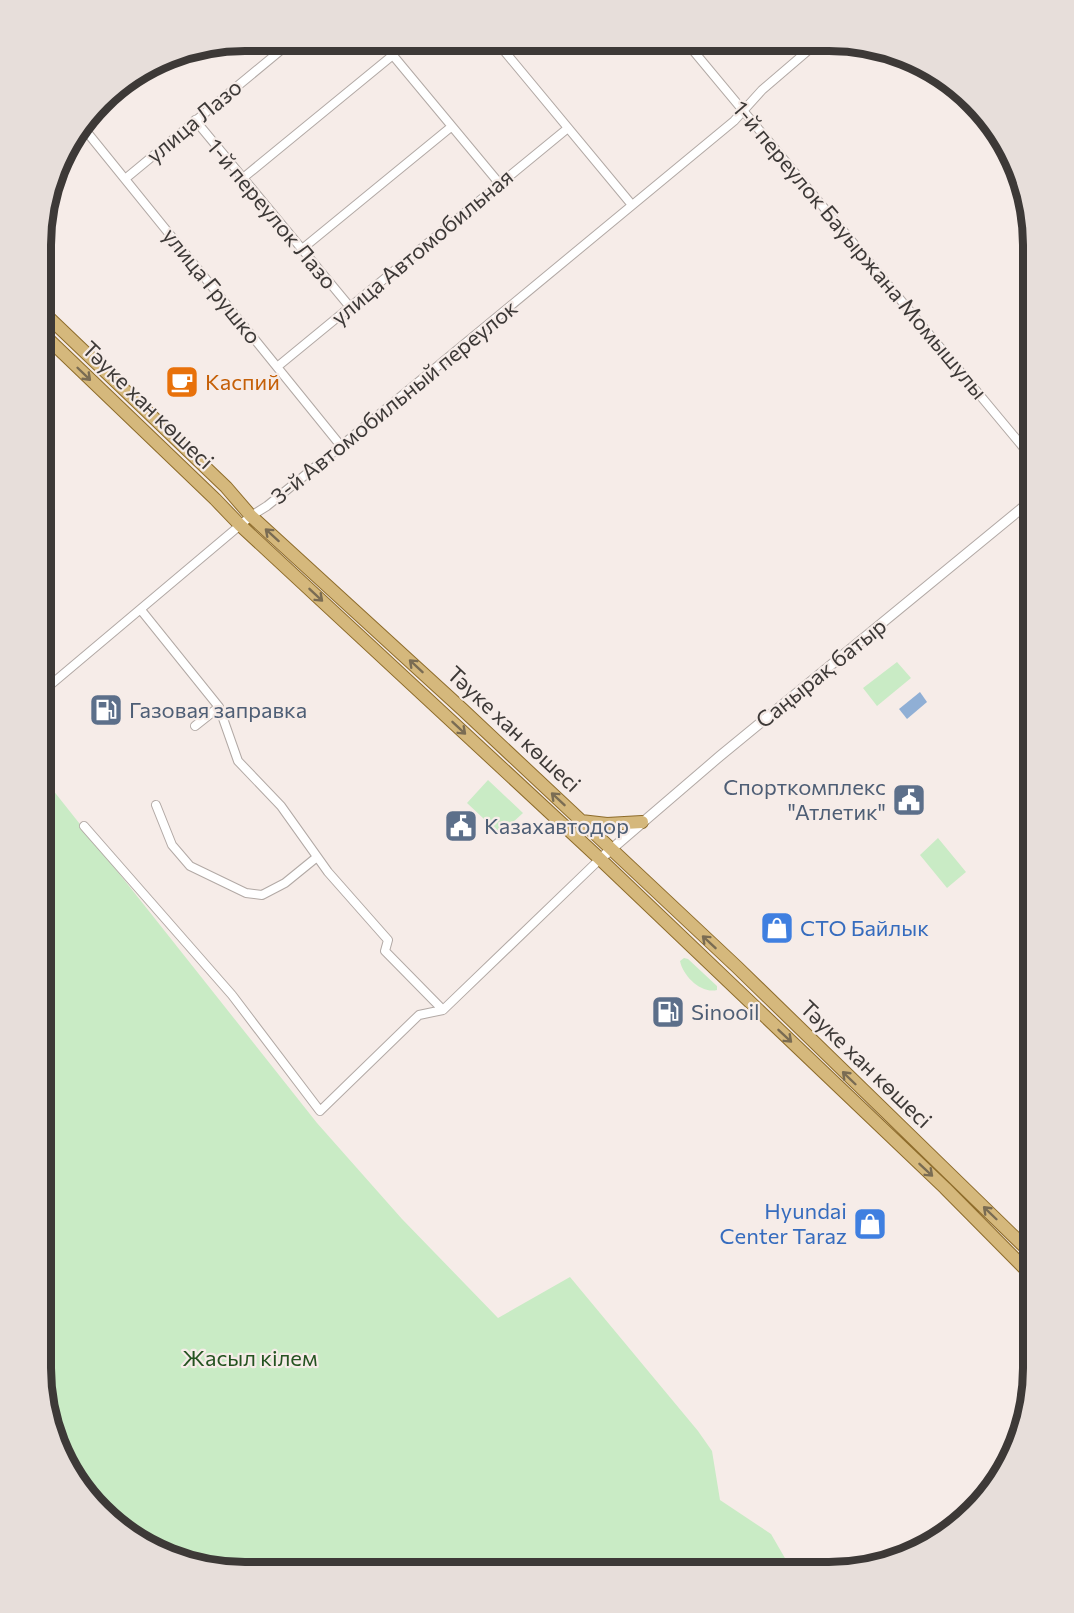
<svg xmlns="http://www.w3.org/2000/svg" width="1074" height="1613" viewBox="0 0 1074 1613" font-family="Commissioner,sans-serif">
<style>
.green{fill:#c9ebc5}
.water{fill:#90afd5}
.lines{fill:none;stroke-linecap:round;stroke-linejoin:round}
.stream{stroke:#90afd5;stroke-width:2}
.minor-casing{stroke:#b2a9a5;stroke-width:10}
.tertiary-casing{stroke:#b2a9a5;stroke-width:11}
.primary-casing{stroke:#8e6c2b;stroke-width:14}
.minor{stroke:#fff;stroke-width:8}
.tertiary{stroke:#fff;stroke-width:9}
.primary{stroke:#d5b87c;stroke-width:12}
.oneway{stroke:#7a6c53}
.labels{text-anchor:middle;stroke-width:4.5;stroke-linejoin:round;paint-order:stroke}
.street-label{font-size:22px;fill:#3d3937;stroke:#f6ece8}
.food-label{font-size:22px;fill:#c56008;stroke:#f6ece8;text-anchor:start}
.service-label{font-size:22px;fill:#4e5e75;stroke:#f6ece8;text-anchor:start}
.shop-label{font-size:22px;fill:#366cbe;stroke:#f6ece8;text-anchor:start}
.park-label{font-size:22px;fill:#255321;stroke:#f6ece8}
.rim{fill:none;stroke:#3d3937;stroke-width:8}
</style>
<rect width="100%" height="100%" fill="#f6ece8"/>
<!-- green -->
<path class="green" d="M897,662L911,678L877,706L863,688Z
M41,775L317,1123L402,1219L498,1318L570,1277L698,1431L712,1451L720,1500L771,1534L793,1572L219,1571L121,1530L56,1446L41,1368Z
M488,780L523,813L500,834L467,803Z
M938,838L966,872L947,888L920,855Z
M684,958L688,959L717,986V990C701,994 683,976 680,961Z"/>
<!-- water -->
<path class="water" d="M920,692L927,702L907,719L899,709Z"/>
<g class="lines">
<!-- stream -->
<path class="stream" d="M1033,1372L1028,1366L1024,1355L1033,1340"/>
<defs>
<path id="minor" d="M381,41L499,183
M496,41L632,205
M686,42L1033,459
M195,120L350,307
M82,126L341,446
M243,178L393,55
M125,179L292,41
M302,249L451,127
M277,367L568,128
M141,610L219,707L238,761L281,806L328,872L388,940L385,951L443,1010
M42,692L251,516L267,506L341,446L734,121L762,90L818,42
M195,726L219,707
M156,805L172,845L190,866L246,893L262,895L285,883L317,857
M84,826L232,995L320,1111L419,1015L443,1010L600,859"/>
<path id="tertiary" d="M600,859L720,756L1033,499"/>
<path id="primary" d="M42,311L226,487L251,516L462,709L737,967L1033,1255
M42,333L215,499L240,525L600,859L945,1188L1033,1277
M581,821L607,824L642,822"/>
</defs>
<!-- minor casing -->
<use href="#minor" class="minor-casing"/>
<!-- tertiary casing -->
<use href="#tertiary" class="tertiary-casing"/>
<!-- primary casing -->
<use href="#primary" class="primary-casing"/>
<!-- minor -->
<use href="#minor" class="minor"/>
<!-- tertiary -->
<use href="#tertiary" class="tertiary"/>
<!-- primary -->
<use href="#primary" class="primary"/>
</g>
<!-- one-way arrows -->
<defs><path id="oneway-shaft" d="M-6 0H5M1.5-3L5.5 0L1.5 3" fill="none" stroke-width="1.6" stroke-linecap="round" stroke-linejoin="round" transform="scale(1.5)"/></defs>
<g class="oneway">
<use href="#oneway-shaft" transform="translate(84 374) rotate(44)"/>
<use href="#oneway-shaft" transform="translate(272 535) rotate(-138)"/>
<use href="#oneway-shaft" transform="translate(316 595) rotate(43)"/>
<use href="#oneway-shaft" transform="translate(416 666) rotate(-137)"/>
<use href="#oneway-shaft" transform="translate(459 728) rotate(43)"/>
<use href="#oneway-shaft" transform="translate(558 799) rotate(-137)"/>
<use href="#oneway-shaft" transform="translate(709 942) rotate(-137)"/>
<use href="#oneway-shaft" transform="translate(785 1036) rotate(43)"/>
<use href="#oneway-shaft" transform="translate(849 1078) rotate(-136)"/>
<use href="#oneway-shaft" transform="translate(926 1170) rotate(43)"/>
<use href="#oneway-shaft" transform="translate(990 1213) rotate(-136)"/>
</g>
<!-- icons -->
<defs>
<symbol id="cafe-square" viewBox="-11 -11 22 22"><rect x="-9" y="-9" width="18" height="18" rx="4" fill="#e8710a" stroke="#f6ece8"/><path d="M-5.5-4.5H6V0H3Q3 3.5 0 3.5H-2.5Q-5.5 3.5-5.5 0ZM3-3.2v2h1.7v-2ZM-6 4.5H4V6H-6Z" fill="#fff"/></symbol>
<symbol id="fuel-square" viewBox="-11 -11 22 22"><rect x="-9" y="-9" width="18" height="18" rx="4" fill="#5c6f8a" stroke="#f6ece8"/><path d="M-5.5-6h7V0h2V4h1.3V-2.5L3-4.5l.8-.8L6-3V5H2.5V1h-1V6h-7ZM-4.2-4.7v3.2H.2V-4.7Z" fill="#fff"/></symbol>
<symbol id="civic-square" viewBox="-11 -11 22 22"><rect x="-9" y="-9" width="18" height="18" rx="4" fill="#5c6f8a" stroke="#f6ece8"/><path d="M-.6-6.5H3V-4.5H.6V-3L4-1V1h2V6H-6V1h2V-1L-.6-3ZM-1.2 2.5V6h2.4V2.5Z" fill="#fff"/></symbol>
<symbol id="shop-square" viewBox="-11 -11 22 22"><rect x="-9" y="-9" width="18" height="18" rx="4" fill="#3f7fe0" stroke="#f6ece8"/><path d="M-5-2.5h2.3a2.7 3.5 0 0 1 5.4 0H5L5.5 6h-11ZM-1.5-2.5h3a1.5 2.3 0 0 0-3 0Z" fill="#fff"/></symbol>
</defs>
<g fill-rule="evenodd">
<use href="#cafe-square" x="163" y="363" width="38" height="38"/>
<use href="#fuel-square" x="87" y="691" width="38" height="38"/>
<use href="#civic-square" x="890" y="781" width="38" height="38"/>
<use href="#civic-square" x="442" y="807" width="38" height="38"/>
<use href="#shop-square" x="758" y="909" width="38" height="38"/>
<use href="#fuel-square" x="649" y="993" width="38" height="38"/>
<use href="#shop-square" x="851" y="1205" width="38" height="38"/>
</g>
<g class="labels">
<!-- street labels -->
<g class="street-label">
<text transform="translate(194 121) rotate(-40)" y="8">улица Лазо</text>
<text transform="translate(272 214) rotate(50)" y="8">1-й переулок Лазо</text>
<text transform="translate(422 247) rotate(-40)" y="8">улица Автомобильная</text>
<text transform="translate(860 250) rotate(50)" y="8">1-й переулок Бауыржана Момышулы</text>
<text transform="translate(212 286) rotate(51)" y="8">улица Грушко</text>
<text transform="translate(394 402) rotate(-39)" y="8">3-й Автомобильный переулок</text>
<text transform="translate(148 405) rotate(44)" y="8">Тәуке хан көшесі</text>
<text transform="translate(821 673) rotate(-39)" y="8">Саңырақ батыр</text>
<text transform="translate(514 729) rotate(43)" y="8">Тәуке хан көшесі</text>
<text transform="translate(866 1064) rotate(44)" y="8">Тәуке хан көшесі</text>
</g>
<!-- food labels -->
<g class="food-label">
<text x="205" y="390">Каспий</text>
</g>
<!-- service labels -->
<g class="service-label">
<text x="129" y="718">Газовая заправка</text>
<text x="886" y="795" text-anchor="end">Спорткомплекс<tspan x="886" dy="25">"Атлетик"</tspan></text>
<text x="484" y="834">Казахавтодор</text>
<text x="691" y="1020">Sinooil</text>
</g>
<!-- shop labels -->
<g class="shop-label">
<text x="800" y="936">СТО Байлык</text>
<text x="847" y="1219" text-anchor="end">Hyundai<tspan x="847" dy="25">Center Taraz</tspan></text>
</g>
<!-- park labels -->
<g class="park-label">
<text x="250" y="1366">Жасыл кілем</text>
</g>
</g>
<!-- crop -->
<path d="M0 0H1074V1613H0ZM245 51H829A194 194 0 0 1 1023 245V1368A194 194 0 0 1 829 1562H245A194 194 0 0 1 51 1368V245A194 194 0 0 1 245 51Z" fill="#e7deda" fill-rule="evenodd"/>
<path class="rim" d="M245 51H829A194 194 0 0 1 1023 245V1368A194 194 0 0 1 829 1562H245A194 194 0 0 1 51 1368V245A194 194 0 0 1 245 51Z"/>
</svg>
